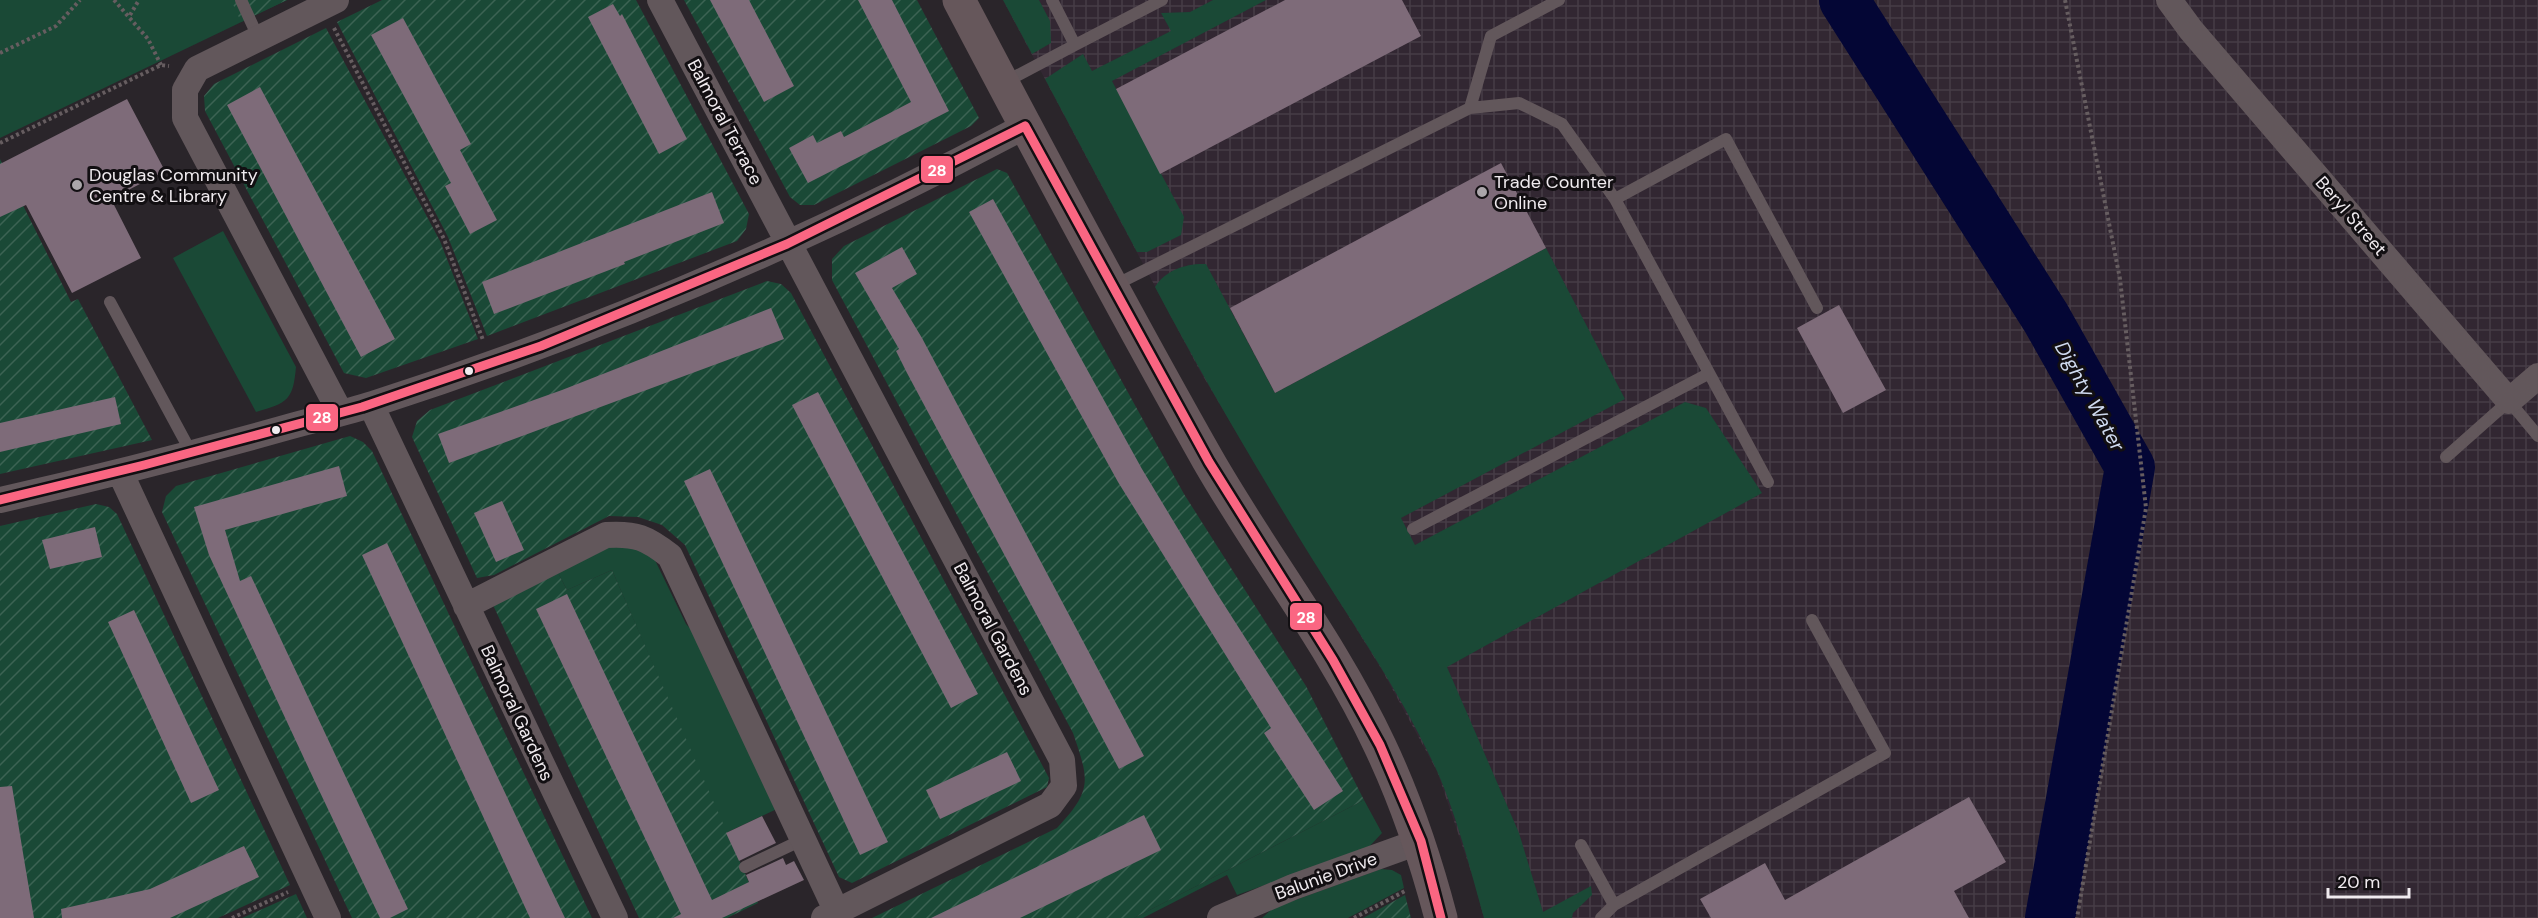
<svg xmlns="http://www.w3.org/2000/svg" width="2538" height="918" viewBox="0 0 2538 918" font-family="'DM Sans',sans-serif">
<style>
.industrial{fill:url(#industrial-grid)}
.green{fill:#1a4936}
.garden{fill:url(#garden-furrows)}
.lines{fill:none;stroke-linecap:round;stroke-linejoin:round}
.river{stroke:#040635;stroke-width:50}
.building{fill:#7e6b79}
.path{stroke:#665d60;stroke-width:4;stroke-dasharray:3 3;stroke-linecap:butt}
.lane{stroke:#62575b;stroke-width:12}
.street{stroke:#62575b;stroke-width:26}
.secondary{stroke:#66575b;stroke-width:33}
.bus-1-casing{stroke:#120f12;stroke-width:14}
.bus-1{stroke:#fa6682;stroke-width:9}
.poi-dot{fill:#aba6aa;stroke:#120f12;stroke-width:2}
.bus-dot{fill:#f0ebef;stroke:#120f12;stroke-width:2}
.labels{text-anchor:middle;stroke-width:6;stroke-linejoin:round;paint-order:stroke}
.street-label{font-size:18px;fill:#f0ebef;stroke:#120f12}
.poi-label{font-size:18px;fill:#f0ebef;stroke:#120f12;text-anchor:start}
.water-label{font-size:20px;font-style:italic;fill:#ced9ee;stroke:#120f12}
.line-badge{stroke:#120f12;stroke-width:2}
.badge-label{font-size:16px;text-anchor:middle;font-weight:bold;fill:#fff}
</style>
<defs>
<pattern id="industrial-grid" width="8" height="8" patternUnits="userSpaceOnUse" patternTransform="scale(1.5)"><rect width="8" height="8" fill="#322732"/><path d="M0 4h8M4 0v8" fill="none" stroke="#463c46"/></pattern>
<pattern id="garden-furrows" width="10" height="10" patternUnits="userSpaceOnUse" patternTransform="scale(1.5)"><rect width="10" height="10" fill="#1a4936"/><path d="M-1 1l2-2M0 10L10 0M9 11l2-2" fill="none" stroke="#3c6353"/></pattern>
</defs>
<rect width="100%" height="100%" fill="#2a252a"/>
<!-- industrial -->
<path class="industrial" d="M1003,0H2538V918H1484L1474,880L1437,771L1382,670L1298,535L1200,371Z"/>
<!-- green -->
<path class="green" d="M0,0H287L0,138Z
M1003,0H1039L1050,21L1051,43L1032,54Z
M1213,0H1266L1112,81L1184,217L1181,235L1147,252H1137L1045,79L1083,54L1092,71L1171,31L1161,13L1190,12Z
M223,231L296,367C293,400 288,403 256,412L173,258Z
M1546,248L1625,399L1401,518L1415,545L1685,402L1706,408L1762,493L1447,667L1519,833L1543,912L1591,886L1592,895L1573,913L1572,918H1484C1471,871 1456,814 1437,771C1399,688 1345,613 1298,536C1248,454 1200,372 1155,287C1165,270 1187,263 1206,264L1275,393Z
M613,544L634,545L654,558L686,624L701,640L779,808L726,833L612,570L567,590L557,571Z
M1364,800L1382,833L1368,848L1237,895L1227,875L1143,918H1134Z
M1381,869L1392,870L1401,875L1404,888L1348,918H1262L1273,908Z"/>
<!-- garden -->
<path class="garden" d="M231,0H287L241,22Z
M382,0H636L749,214L746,229L737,241L487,336L448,237L337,22Z
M684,0H917L979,118L971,126L814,205H800L790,197Z
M326,28L440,241L478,339L366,378L344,373L205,111L204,96L214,84Z
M0,159L71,302L78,299L152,440L0,474Z
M997,169L1007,173L1184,494L1306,686L1364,800L1134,918H872L1057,828C1093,790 1089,780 1073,733L832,280V259L844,246Z
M767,281L781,284L791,293L1049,778L1047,787L852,883L839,877L685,545L662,525L638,517L609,516L494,575L477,578L412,437L417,421L430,410Z
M350,436L363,442L372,451L592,918H352L162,512L166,496L176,486Z
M96,504L109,507L117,514L290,885L218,918H0V526Z
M612,570L758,903L727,918H639L493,605L557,571L567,590Z
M296,894L307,918H242Z
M1405,895L1411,918H1363Z"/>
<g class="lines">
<!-- river -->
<path class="river" d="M1844,0L2046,318L2130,467L2050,918"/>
</g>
<!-- building -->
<path class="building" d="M710,0H749L794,86L764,102Z
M858,0H892L949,111L808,183L789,148L813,135L817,143L841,131L844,137L911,102Z
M1285,0H1402L1421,36L1160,174L1116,89Z
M613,4L620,16L622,14L687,139L659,154L588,17Z
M403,18L471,144L460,150L497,220L470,234L445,186L451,183L371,35Z
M260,87L395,339L361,357L227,105Z
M127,99L165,171L111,199L141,258L72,293L26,205L0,217V164Z
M1501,163L1546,248L1275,393L1230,308Z
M712,192L724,223L624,262L625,264L494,314L482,282Z
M993,199L1142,469L1216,592L1343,791L1314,810L1264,733L1271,728L1118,482L969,212Z
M902,247L917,274L892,288L922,338L1144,756L1119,769L907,373L896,351L899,349L855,273Z
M1839,305L1886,390L1843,413L1797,328Z
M771,308L784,339L449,463L438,434L562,390Z
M818,392L978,694L951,708L792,405Z
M115,397L121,424L0,452V423Z
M339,466L347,496L225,530L240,581L251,576L408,909L390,918H380L316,784L209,555L194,507Z
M710,469L888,842L860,855L684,481Z
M502,501L524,550L496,562L474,513Z
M95,527L102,557L50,569L42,540Z
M387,543L524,833L565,918H530L362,555Z
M567,594L712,900L749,882L746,875L783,858L786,865L794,861L804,880L722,918H673L681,914L536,609Z
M134,610L219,790L191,803L108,622Z
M1007,752L1021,781L940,819L926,790Z
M12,786L24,859L34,918H0V787Z
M1969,797L2006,862L1954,891L1969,918H1711L1700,899L1765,863L1785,900Z
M1144,815L1161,850L1020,918H931Z
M762,816L776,843L739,861L726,833Z
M244,846L259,877L170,918H62L61,909L150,889Z"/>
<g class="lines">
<!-- path -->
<path class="path" d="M114,0L148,39L161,65
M2065,0L2120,279L2146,508L2077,918
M130,15L139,0
M334,28L444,239L483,340
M0,53L56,26L80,0
M0,143L161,65L169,66
M232,918L288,892
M1354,918L1405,891"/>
<!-- lane -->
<path class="lane" d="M241,0L258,37
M1052,0L1075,45L1162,0
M1005,82L1075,45
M1470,108L1491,36L1559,0
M1615,199L1726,139L1817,308
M1113,286L1470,108L1519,103L1562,124L1615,199L1768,482
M110,302L192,454
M2446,457L2509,401L2538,436
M1413,529L1708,374
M1581,845L1614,905
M745,867L804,839
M1601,918L1614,905L1885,753L1812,620"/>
<!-- street -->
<path class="street" d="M336,0L197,69L185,90V118L340,412
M660,0L1062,760L1064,786L1050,805L824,918
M2169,0L2191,30L2509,401L2538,376
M371,405L615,918
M120,472L328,918
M0,500C97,478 192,454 288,427C316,419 345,413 373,404C598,332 817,237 1025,126
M466,606L606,535C636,533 647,538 670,556L837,912
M1220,918L1293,887L1421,841"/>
<!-- secondary -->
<path class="secondary" d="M959,0C1040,154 1122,308 1208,460C1263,556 1333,645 1380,746C1407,803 1425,857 1441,918"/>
<defs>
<path id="bus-1" d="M0,500L144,465L362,407L541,346L787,244L1025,126L1209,462L1333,660L1380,745L1421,841L1441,918"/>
</defs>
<!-- bus-1 casing -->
<use href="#bus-1" class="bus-1-casing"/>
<!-- bus-1 -->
<use href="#bus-1" class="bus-1"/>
</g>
<!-- markers -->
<g class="poi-dot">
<circle cx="77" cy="185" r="6"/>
<circle cx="1482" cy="192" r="6"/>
</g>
<g class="bus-dot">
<circle cx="469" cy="371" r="5"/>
<circle cx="276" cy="430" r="5"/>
</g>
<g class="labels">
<!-- street labels -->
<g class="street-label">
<text transform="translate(725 122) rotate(62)" y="6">Balmoral Terrace</text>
<text transform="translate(2351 216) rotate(49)" y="6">Beryl Street</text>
<text transform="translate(993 629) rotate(62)" y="6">Balmoral Gardens</text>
<text transform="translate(517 713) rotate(65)" y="6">Balmoral Gardens</text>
<text transform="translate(1326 876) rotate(-20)" y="6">Balunie Drive</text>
</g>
<!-- poi labels -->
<g class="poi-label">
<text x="89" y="181">Douglas Community<tspan x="89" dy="21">Centre &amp; Library</tspan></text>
<text x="1494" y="188">Trade Counter<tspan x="1494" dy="21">Online</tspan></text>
</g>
<!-- water labels -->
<g class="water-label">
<text transform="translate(2090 396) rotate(61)" y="7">Dighty Water</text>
</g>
</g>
<g class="line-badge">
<rect x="920" y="155" width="34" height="29" rx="6" fill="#fa6682"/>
<rect x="305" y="403" width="34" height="29" rx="6" fill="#fa6682"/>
<rect x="1289" y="602" width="34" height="29" rx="6" fill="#fa6682"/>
</g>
<g class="badge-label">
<text x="937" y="176">28</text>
<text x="322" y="423">28</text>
<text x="1306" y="623">28</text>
</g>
<!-- scale -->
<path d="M2328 888v9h81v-9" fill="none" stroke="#f0ebef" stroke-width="3"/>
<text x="2337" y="888" font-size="18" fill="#f0ebef" stroke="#120f12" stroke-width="4.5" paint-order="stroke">20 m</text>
</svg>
